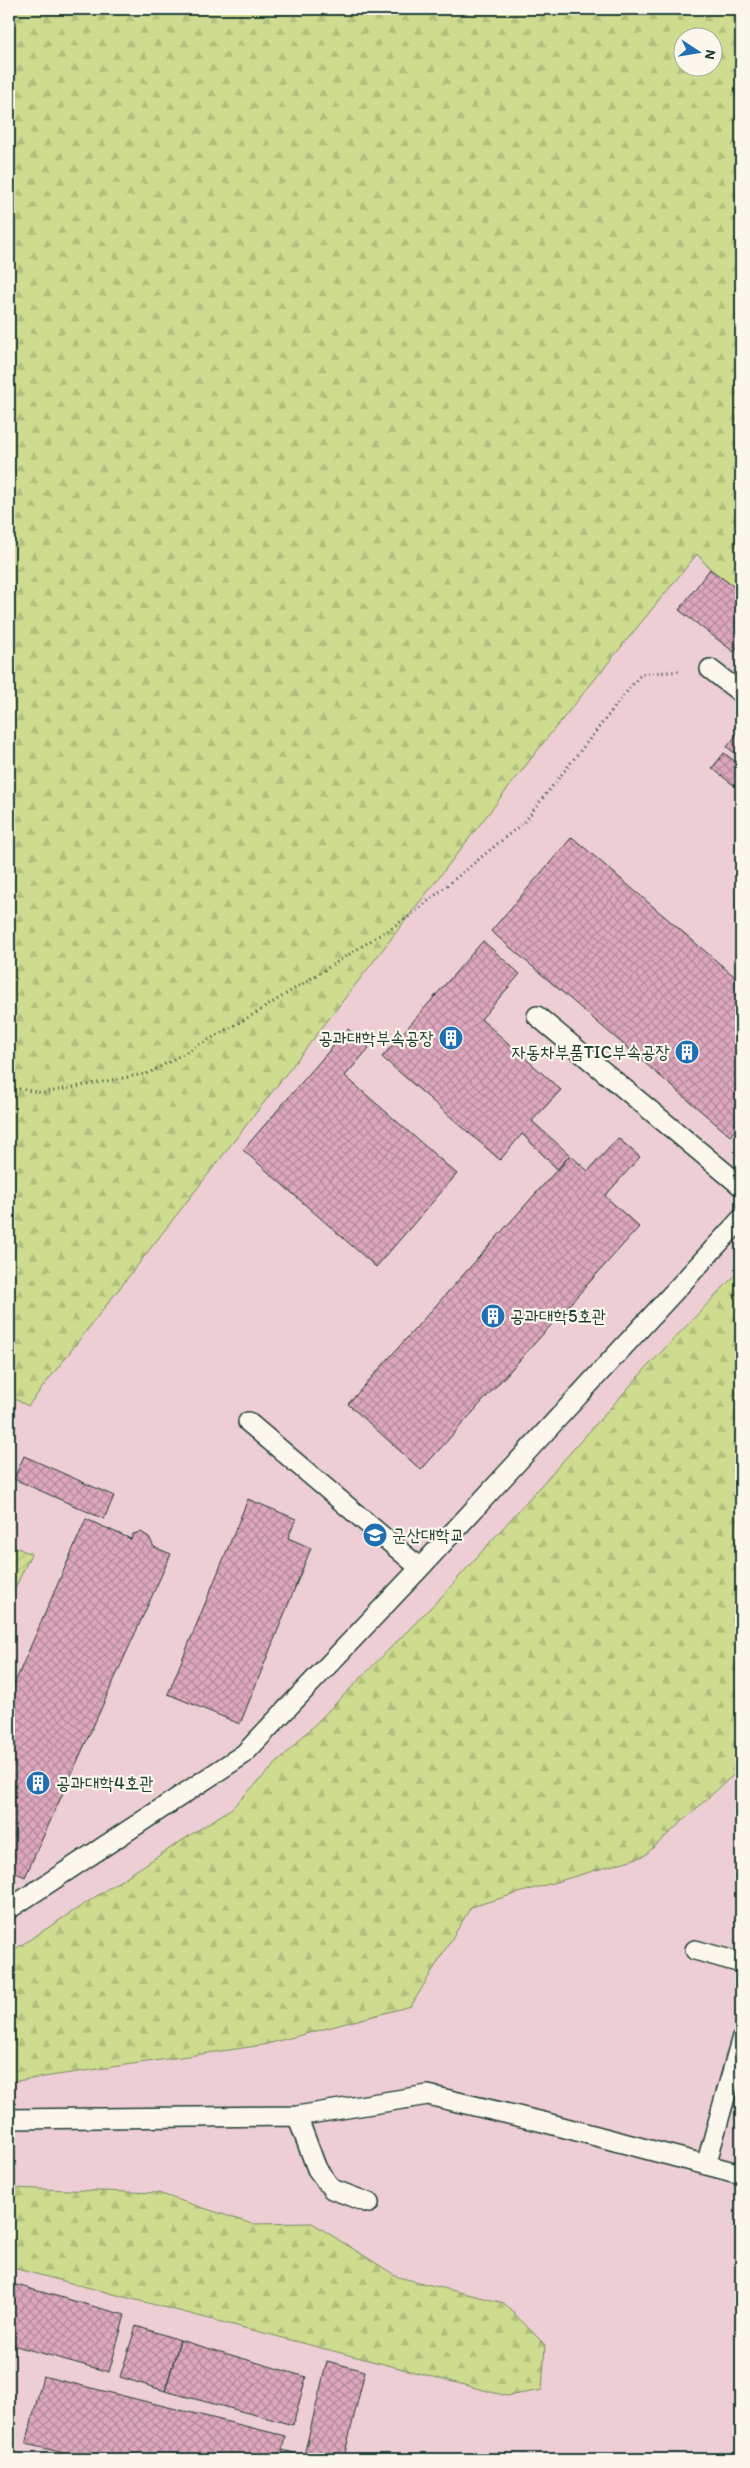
<svg xmlns="http://www.w3.org/2000/svg" width="750" height="2468" viewBox="0 0 750 2468" font-family="Itim,'Poor Story',sans-serif">
<style>
.built{fill:#ecced4}
.forest{fill:url(#forest-firs);stroke:#778c62;fill-rule:evenodd}
.garden{fill:url(#garden-furrows);stroke:#778c62}
.building{fill:url(#building-cross-hatch);stroke:#1f3d34}
.lines{fill:none;stroke-linecap:round;stroke-linejoin:round}
.service-casing{stroke:#1f3d34;stroke-width:22}
.path{stroke:#1f3d34;stroke-width:3;stroke-dasharray:1 4;stroke-linecap:butt}
.service{stroke:#fbf7ec;stroke-width:19}
.labels{text-anchor:middle;stroke-width:4.5;stroke-linejoin:round;paint-order:stroke}
.poi-label{font-size:18px;fill:#1f3d34;stroke:#fbf7ec;text-anchor:start}
</style>
<defs>
<pattern id="forest-firs" width="22" height="20" patternUnits="userSpaceOnUse" patternTransform="scale(1.25)"><rect width="22" height="20" fill="#cfdc8f"/><path d="M5 1l3.5 6h-7zM16 11l3.5 6h-7z" fill="#b1be7c"/></pattern>
<pattern id="garden-furrows" width="10" height="10" patternUnits="userSpaceOnUse" patternTransform="scale(1.25)"><rect width="10" height="10" fill="#cfdc8f"/><path d="M-1 1l2-2M0 10L10 0M9 11l2-2" fill="none" stroke="#b1be7c"/></pattern>
<pattern id="building-cross-hatch" width="8" height="8" patternUnits="userSpaceOnUse" patternTransform="scale(1.25)"><rect width="8" height="8" fill="#dea7bd"/><path d="M0 0l8 8M0 8l8-8" fill="none" stroke="#b3899a"/></pattern>
</defs>
<rect width="100%" height="100%" fill="#f2dfde"/>
<filter id="ink" filterUnits="userSpaceOnUse"><feTurbulence type="fractalNoise" baseFrequency=".02" numOctaves="2"/><feDisplacementMap in="SourceGraphic" scale="10" xChannelSelector="R" yChannelSelector="G"/><feConvolveMatrix kernelMatrix="1 2 1 2 8 2 1 2 1" color-interpolation-filters="sRGB"/></filter>
<g filter="url(#ink)">
<!-- built -->
<path class="built" d="M741,418V2459H9V611Z"/>
<!-- forest -->
<path class="forest" d="M9,9H741V604L697,554L551,733L28,1406L9,1396ZM682,38H712V68H682Z
M741,1269V1768L644,1856L471,1907L411,2006L263,2045L9,2082V1953L232,1808L442,1596L647,1367Z
M9,2188L158,2193L252,2224L312,2223L398,2277L504,2303L545,2345L542,2390L507,2396L9,2267Z"/>
<!-- garden -->
<path class="garden" d="M9,1544L31,1554L9,1601Z"/>
<!-- building -->
<path class="building" d="M710,569L741,592V642L734,652L679,610Z
M741,729V758L727,747Z
M724,753L741,766V791L712,768Z
M572,837L741,982V1123L730,1136L491,931Z
M483,941L520,974L481,1019L561,1090L532,1121L570,1155L558,1170L522,1134L500,1160L382,1057Z
M741,948V958L736,954Z
M348,1029L369,1048L345,1076L457,1174L376,1267L243,1150Z
M618,1138L640,1157L605,1196L639,1227L421,1470L348,1404L570,1155L588,1171Z
M24,1456L114,1496L104,1519L14,1479Z
M248,1499L296,1519L288,1538L311,1548L240,1724L168,1694Z
M86,1519L131,1539L133,1534L141,1532L149,1537L154,1547L171,1554L25,1877L9,1870V1696Z
M9,2283L125,2315L109,2372L9,2344Z
M136,2326L180,2340L165,2391L120,2377Z
M180,2340L306,2377L293,2425L165,2391Z
M327,2361L365,2371L344,2457L351,2459H89L26,2444L43,2376L285,2436L282,2450L304,2455Z"/>
<g class="lines">
<defs>
<path id="service" d="M710,669L741,693
M537,1016L741,1186
M248,1422L420,1568
M9,1909L244,1754L420,1568L741,1219
M695,1950L741,1963
M297,2116L317,2169L332,2189L369,2203
M9,2119L297,2116L428,2095L543,2122L741,2174
M706,2165L741,2040"/>
</defs>
<!-- service casing -->
<use href="#service" class="service-casing"/>
<!-- path -->
<path class="path" d="M9,1087L43,1093L149,1073L256,1013L410,916L524,822L641,674L682,671"/>
<!-- service -->
<use href="#service" class="service"/>
</g>
</g>
<!-- icons -->
<defs>
<symbol id="building-disc" viewBox="-11 -11 22 22"><circle r="9.5" fill="#1f6fb2" stroke="#fbf7ec"/><path d="M-4-6H4V6H1V3H-1V6H-4ZM-2.5-4.3h1.7v1.8h-1.7ZM.8-4.3h1.7v1.8H.8ZM-2.5-1h1.7V.8h-1.7ZM.8-1h1.7V.8H.8Z" fill="#fff"/></symbol>
<symbol id="university-disc" viewBox="-11 -11 22 22"><circle r="9.5" fill="#1f6fb2" stroke="#fbf7ec"/><path d="M0-5L7-2L0 1L-7-2ZM-4 1L0 2.5L4 1V4Q0 6-4 4Z" fill="#fff"/></symbol>
</defs>
<g fill-rule="evenodd">
<use href="#building-disc" x="437" y="1024" width="28" height="28"/>
<use href="#building-disc" x="673" y="1038" width="28" height="28"/>
<use href="#building-disc" x="479" y="1302" width="28" height="28"/>
<use href="#university-disc" x="361" y="1521" width="28" height="28"/>
<use href="#building-disc" x="24" y="1769" width="28" height="28"/>
</g>
<g class="labels">
<!-- poi labels -->
<g class="poi-label">
<text x="434" y="1044" text-anchor="end">공과대학부속공장</text>
<text x="670" y="1058" text-anchor="end">자동차부품TIC부속공장</text>
<text x="510" y="1322">공과대학5호관</text>
<text x="392" y="1541">군산대학교</text>
<text x="56" y="1789">공과대학4호관</text>
</g>
</g>
<!-- margin -->
<rect width="750" height="2468" fill="none" stroke="#fbf7ec" stroke-width="30"/>
<rect x="15" y="15" width="720" height="2438" fill="none" stroke="#1f3d34" stroke-width="2" filter="url(#ink)"/>
<!-- north arrow -->
<g transform="translate(698 52) rotate(102)"><circle r="24" fill="#fbf7ec" stroke="#a3ada2"/>
<path d="M0-4L9 19L0 12L-9 19Z" fill="#1f6fb2"/>
<text y="-8" font-size="14" font-weight="bold" text-anchor="middle" fill="#1f3d34">N</text>
</g>
</svg>
